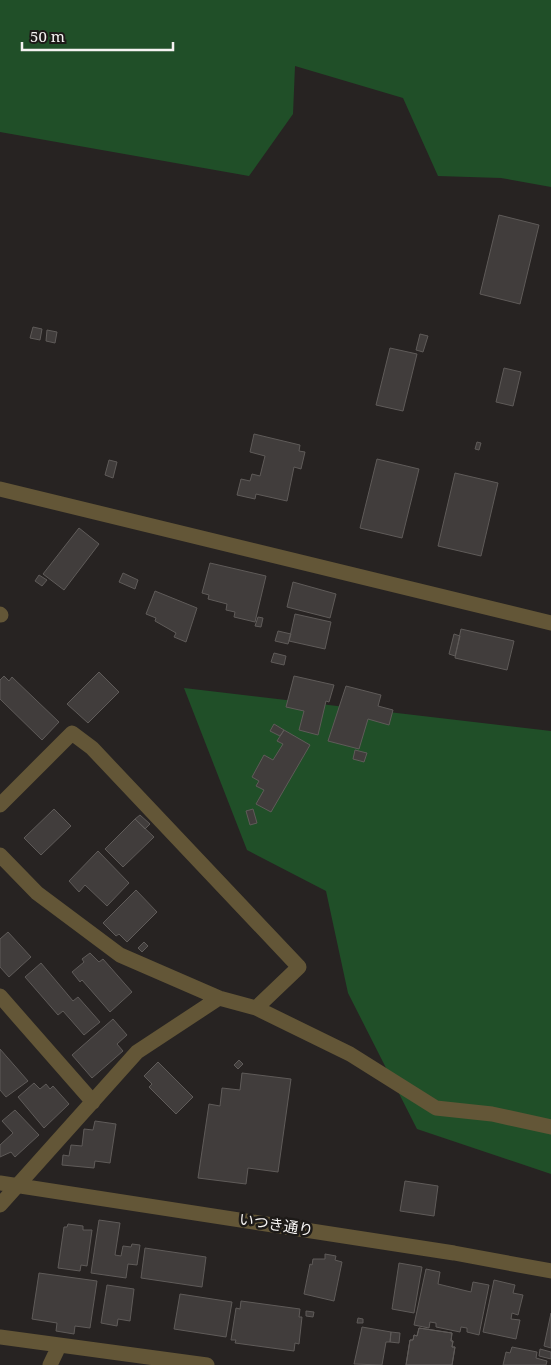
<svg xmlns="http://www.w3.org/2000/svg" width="551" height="1365" viewBox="0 0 551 1365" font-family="'Noto Serif','Noto Sans JP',serif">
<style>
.green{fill:#204f28}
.building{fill:#413d3c;stroke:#5f5b59}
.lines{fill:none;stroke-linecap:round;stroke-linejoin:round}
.minor{stroke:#635637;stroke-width:15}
.labels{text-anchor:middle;stroke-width:5;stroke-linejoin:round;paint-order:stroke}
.street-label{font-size:15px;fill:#f5f3f2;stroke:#1d1a18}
</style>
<rect width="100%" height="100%" fill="#272322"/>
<!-- green -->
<path class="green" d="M0,0H551V187L501,178L438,176L403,98L295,66L293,114L249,176L0,132Z
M184,688L551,731V1174L417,1129L348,993L326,891L247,850Z"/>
<!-- building -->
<path class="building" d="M499,215L539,225L520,304L480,294Z
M33,327L42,329L40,340L30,338Z
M47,330L57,332L55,343L46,341Z
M420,334L428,336L423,352L416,350Z
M390,348L417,354L403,411L376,405Z
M504,368L521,372L513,406L496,402Z
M254,434L300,445L299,451L305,452L301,469L294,467L287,501L256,494L255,499L237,495L241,479L250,481L252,474L260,476L265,456L250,452Z
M477,442L481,443L479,450L475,449Z
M377,459L419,469L402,538L360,528Z
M109,460L117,462L113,478L105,475Z
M455,473L498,483L481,556L438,546Z
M79,528L99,544L64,590L43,574Z
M210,563L266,576L255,622L234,617L235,612L226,610L227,604L208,599L209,595L202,593Z
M123,573L138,580L135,589L119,582Z
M39,575L47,580L42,586L35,581Z
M293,582L336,594L330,618L287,607Z
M155,591L197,608L186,642L174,637L176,633L155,621L156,618L146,614Z
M295,614L331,622L325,649L289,641Z
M258,617L263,618L261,627L255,626Z
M461,629L514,641L507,670L455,658Z
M278,631L291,634L288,644L275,641Z
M454,634L460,636L455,656L449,654Z
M274,653L286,656L284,665L271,662Z
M99,672L119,692L88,723L67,704Z
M4,676L9,681L12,677L59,722L42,740L0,699V680Z
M294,676L334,685L329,702L326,701L318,735L299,730L304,711L286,707Z
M346,686L381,695L378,706L393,710L389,725L368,719L359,749L328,741Z
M274,724L284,730L280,736L270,731Z
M284,730L310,745L271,812L256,804L264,790L256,786L259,781L252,777L264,755L273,760L283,744L277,741Z
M355,750L367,753L364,762L353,759Z
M54,809L71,826L41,855L24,838Z
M253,809L257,823L250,825L246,811Z
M140,815L150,824L145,829L135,819Z
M135,819L154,837L123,867L105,849Z
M98,851L129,883L107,906L85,885L79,892L69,881Z
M136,890L157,912L127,942L119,934L116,936L103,923Z
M8,932L31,957L9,977L0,967V939Z
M144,942L148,946L142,952L138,948Z
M90,953L99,962L103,959L132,992L110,1012L82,980L80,982L72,972L84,962L82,959Z
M41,963L73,1001L78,997L100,1022L84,1035L63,1011L58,1015L25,977Z
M113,1019L127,1035L117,1044L123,1051L92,1078L72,1055Z
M0,1049L28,1081L6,1097L0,1090Z
M239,1060L243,1064L238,1069L234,1065Z
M158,1062L193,1097L176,1114L149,1087L152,1084L144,1076Z
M242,1073L291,1079L278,1172L248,1168L246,1184L198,1178L209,1104L220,1106L222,1088L240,1090Z
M34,1083L40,1089L46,1084L50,1089L53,1086L69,1104L44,1128L18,1097Z
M15,1110L39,1135L15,1157L11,1152L0,1157V1145L13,1133L2,1121Z
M95,1121L116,1124L110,1163L95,1161L94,1168L62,1165L63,1155L69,1156L71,1145L82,1146L84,1129L93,1130Z
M405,1181L438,1186L434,1216L400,1211Z
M99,1220L120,1223L115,1255L121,1256L123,1246L131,1247L132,1244L140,1245L137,1265L128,1264L126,1278L91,1273Z
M68,1224L83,1226V1230H92L87,1266L81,1265L80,1271L58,1268L64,1227H67Z
M145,1248L206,1257L202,1287L141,1278Z
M325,1254L336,1256L335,1260L342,1262L334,1301L304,1294L310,1264L312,1265L313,1259H325Z
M399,1263L422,1267L414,1313L392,1309Z
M426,1269L440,1272L438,1284L471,1292L473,1282L489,1285L479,1335L467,1332V1328L461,1327L460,1332L436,1327V1323L430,1322L429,1328L414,1325Z
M39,1273L97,1281L90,1328L75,1326L74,1334L56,1331L57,1323L32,1319Z
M494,1280L515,1285L513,1293L523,1295L518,1315L512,1313L511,1319L520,1320L516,1339L483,1332Z
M107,1285L134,1289L130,1321L118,1319L117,1326L101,1323Z
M180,1294L232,1302L226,1337L174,1329Z
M241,1301L300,1309L299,1317H302L299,1344L295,1343L294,1351L235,1343L236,1340H231L236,1308L240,1309Z
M306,1311L314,1312L313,1317L306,1316Z
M551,1313V1348L544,1346Z
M358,1318L363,1319V1323H357Z
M362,1327L391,1332L390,1342H386L382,1365L354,1364Z
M419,1328L452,1333L451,1341H453L452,1347H455L452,1365H406L410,1340H413L414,1335L417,1336Z
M419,1328L452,1333L451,1341H453L452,1347H455L452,1365H406L410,1340H413L414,1335L417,1336Z
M391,1332L400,1333L399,1343L390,1342Z
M512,1347L537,1352L536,1358L547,1361L546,1365H503L506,1352L510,1353Z
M540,1349L551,1352V1359L539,1356Z"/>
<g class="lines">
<!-- minor -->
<path class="minor" d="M0,489L551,623
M0,614L1,615
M0,805L72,733L92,748L299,967L256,1008
M0,855L37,893L120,955L219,998L256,1008L350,1054L436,1108L492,1114L551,1127
M0,996L93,1102
M0,1183L454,1253L551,1271
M0,1205L137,1052L219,998
M0,1337L207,1365
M50,1365L59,1346"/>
</g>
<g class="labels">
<!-- street labels -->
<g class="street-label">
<text transform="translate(276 1225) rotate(9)" y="5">いつき通り</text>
</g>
</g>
<!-- scale -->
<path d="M22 42v8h151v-8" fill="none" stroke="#f5f3f2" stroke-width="2.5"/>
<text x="30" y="42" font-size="15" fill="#f5f3f2" stroke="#1d1a18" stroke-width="4" paint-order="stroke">50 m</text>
</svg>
